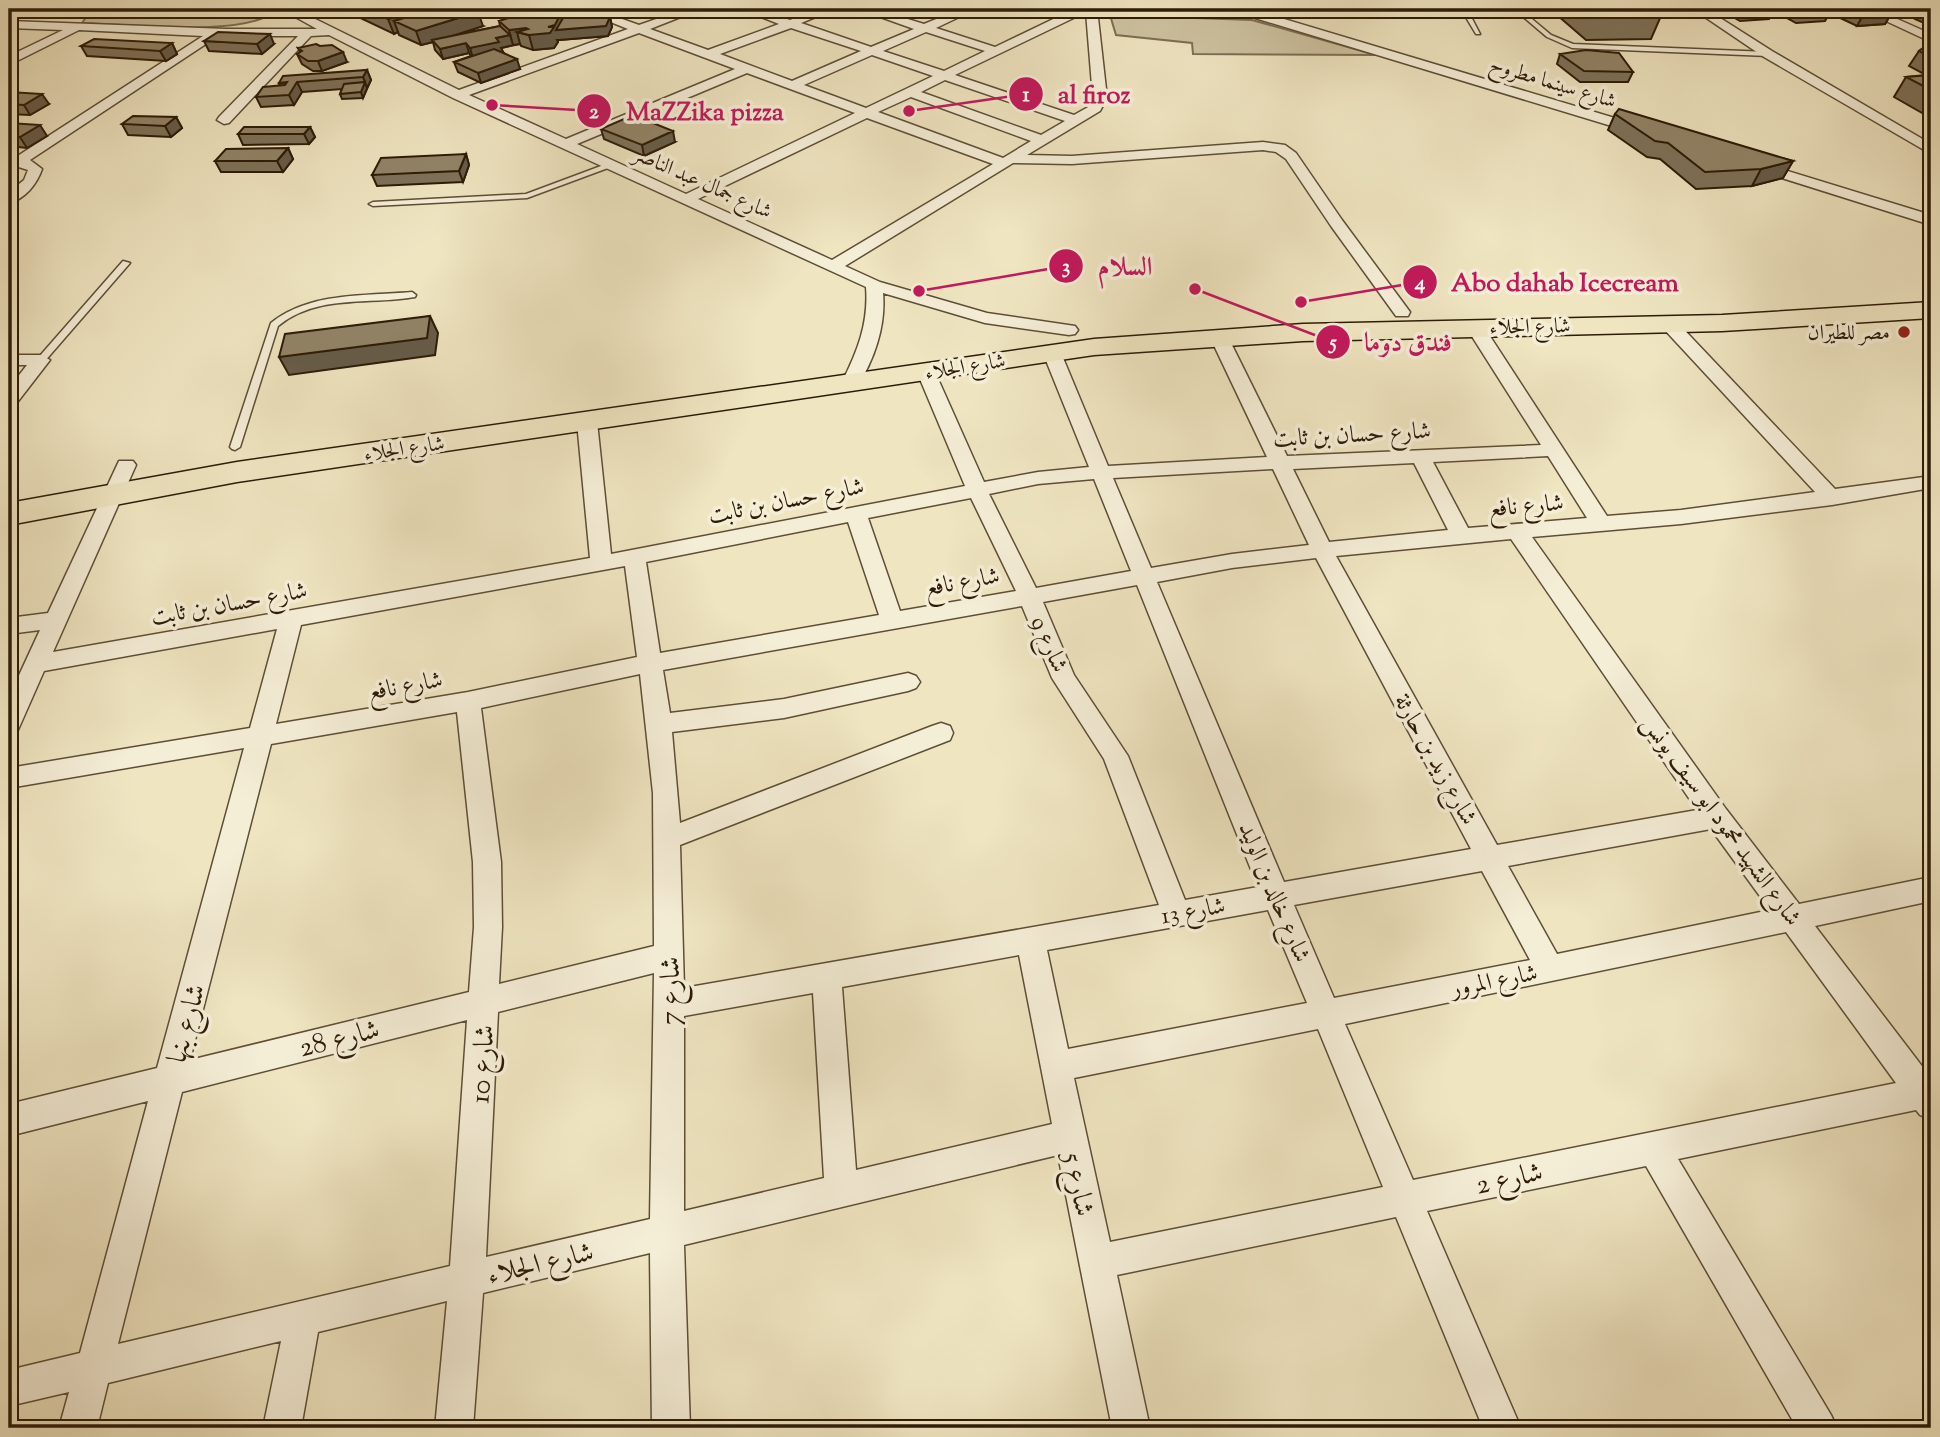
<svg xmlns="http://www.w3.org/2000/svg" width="1940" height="1437" viewBox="0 0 1940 1437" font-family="'Sorts Mill Goudy',Amiri,serif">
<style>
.green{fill:#cec3a1;stroke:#7e6f54;stroke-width:2}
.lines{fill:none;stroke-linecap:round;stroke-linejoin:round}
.lane-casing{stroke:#5e4e36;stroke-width:3}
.street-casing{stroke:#5e4e36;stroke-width:3}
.primary-casing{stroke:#2d1b07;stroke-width:3}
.lane{fill:#f5eed7;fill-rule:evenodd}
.street{fill:#f5eed7;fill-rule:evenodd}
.primary{fill:#efe5c1;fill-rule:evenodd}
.wall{fill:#7e7259;stroke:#2d1b07;stroke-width:2}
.shaded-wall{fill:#665c49;stroke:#2d1b07;stroke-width:2}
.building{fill:#928468;stroke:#2d1b07;stroke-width:2}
.poi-dot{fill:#8f2418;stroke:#f5eed7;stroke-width:2.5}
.labels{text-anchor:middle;stroke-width:7;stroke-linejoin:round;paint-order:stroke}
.far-street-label{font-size:21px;fill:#2d1b07;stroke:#f5eed7}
.far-poi-label{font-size:21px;fill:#2d1b07;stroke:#f5eed7;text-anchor:end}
.street-label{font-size:24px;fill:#2d1b07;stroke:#f5eed7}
.near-street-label{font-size:28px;fill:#2d1b07;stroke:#f5eed7}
.leader{fill:none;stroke:#c2185b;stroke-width:2.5}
.callout-dot{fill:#c2185b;stroke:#f5eed7;stroke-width:2.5}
.mark-label{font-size:21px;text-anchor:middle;font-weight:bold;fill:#fff}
.callout-label{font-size:26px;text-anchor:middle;font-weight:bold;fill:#c2185b;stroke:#f5eed7;stroke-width:7;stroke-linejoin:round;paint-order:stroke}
</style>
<rect width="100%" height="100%" fill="#efe5c1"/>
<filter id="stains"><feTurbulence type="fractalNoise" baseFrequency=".00286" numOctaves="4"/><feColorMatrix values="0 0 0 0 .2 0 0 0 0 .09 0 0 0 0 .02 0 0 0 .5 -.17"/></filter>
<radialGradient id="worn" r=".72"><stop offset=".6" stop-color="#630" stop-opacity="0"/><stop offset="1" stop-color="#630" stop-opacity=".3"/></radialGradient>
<!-- green -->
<path class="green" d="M92,9H272L275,11C245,38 125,24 82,23Z
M1110,15L1252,20L1376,55L1193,54L1192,43L1116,35Z"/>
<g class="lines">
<defs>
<path id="lane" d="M1461,9H1467L1480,34H1476Z
M1514,9H1520L1551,35L1573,44L1768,52L1771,54L1768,56L1572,48L1547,37Z
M609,163L616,165L527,198L373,206L369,204L373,202L526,194Z
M123,261L130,263L44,362H38V358Z
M412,292L416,295L415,297C369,305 317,294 278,326L240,447L235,450L232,449L230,447L271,323C309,292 365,296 412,292Z"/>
<path id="street" d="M281,9H295L459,90L628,29L578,9H594L639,25L685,9H701L650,29L708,50L779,24L741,9H757L790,20L819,9H835L801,23L871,47L914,29L858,9H875L924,24L961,9H976L936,28L995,47L1074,9H1097L1107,98L1100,111L1027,155L1072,156L1263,142L1285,145L1296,153L1342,220L1410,312L1408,316H1396L1331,226L1286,159L1276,152L1263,150L1072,164L1013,163L845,266L880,282L987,313L1075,326L1078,330L1075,334L1069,335L985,323L883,293C886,326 874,361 856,388H844L841,384C857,353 869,323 866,287L453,98L329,35L311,36L229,123L224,124L217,120L219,117L298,36H218L30,160L42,169C37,184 25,199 9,203V192L24,180L28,170L9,164V156L16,157L203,36L79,30L9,65V56L63,30L9,28V21L227,29H317ZM1086,12L1093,98L1090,106L1074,115L955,75ZM791,28L861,51L792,81L720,54ZM926,32L985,51L944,71L883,51ZM639,33L735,69L566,139L469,95ZM872,55L933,76L866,108L804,85ZM747,73L855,113L686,194L577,144ZM945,80L1065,121L1041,135L921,92ZM911,97L1031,141L1003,158L878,112ZM867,118L993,164L832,260L698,199Z
M1236,9H1251L1648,128L1650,131L1643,135L1638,134L1255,18Z
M1693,9H1706L1772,51L1931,144V154L1764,57Z
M1860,9H1875L1931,34V42Z
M1755,161L1931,215V225L1750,168L1748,165Z
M1668,318L1674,319L1835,489L1931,476V488L1832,505L1681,524L1532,537L1726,809L1799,904L1931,877V901L1815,926L1931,1078V1120L1920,1115L1916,1110L1678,1159L1831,1415L1837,1428H1797L1646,1166L1427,1211L1521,1428H1483L1396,1217L1117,1275L1150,1428H1112L1058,1155L684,1245L690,1428H652L650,1253L483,1293L473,1428H435L447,1301L318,1332L301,1428H263L281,1341L108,1383L97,1428H59L69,1392L9,1406V1370L80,1353L148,1101L9,1136V1104L157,1068L244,748L9,788V768L250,728L277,629L44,671L18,730L9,733V697L40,630L9,634V618L48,613L119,461H133L136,465L53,652L590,558L577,422L587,416L597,422L611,554L965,486L917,372L926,367L935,372L984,482L1038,472L1089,467L1043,353L1052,348L1061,353L1108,466L1267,457L1210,337L1219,332L1228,337L1287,456L1541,445L1466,327L1475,322L1484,327L1607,516L1681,510L1815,492L1662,327L1659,323L1662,319ZM1548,456L1587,518L1468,528L1433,462ZM1414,463L1448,530L1329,542L1293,469ZM1273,469L1309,545L1232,554L1151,568L1113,478ZM1094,479L1131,571L1036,588L989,494L1038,484ZM971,498L1016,591L900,611L868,518ZM848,522L879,615L660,653L646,562ZM1511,539L1697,810L1497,845L1336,556ZM1316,558L1471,849L1284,882L1157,582L1232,568ZM625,566L637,657L468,692L276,724L301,625ZM1137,585L1258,887L1185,900L1128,756L1074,675L1043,602ZM1022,606L1052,678L1104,759L1159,905L684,988L680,845L950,740L953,733L950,726L941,723L932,726L680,823L672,732L784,718L908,691L916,688L920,682L916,676L908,673L784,699L670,713L663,670ZM640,674L653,793L654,946L499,984L502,927L501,862L481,708ZM457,712L473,862L474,927L469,992L190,1060L271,744ZM1711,829L1770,910L1557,954L1508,866ZM1482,871L1530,960L1334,998L1294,905ZM1268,910L1307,1003L1068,1049L1047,950ZM1786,932L1896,1083L1413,1180L1345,1024ZM1019,955L1052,1124L856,1170L842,987ZM654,973L650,1219L486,1257L498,1012ZM813,993L824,1178L684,1211V1016ZM467,1020L450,1266L118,1344L182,1092ZM1318,1029L1383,1187L1110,1242L1074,1078Z
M9,355H41L50,360L16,404L9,406V388L27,365H9Z"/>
<path id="primary" d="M1931,302V318L1722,331L1303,341L1094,355L237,482L9,525V503L237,462L1094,339L1303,324L1722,315Z"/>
</defs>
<!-- lane casing -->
<use href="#lane" class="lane-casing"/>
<!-- street casing -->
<use href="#street" class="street-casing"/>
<!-- primary casing -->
<use href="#primary" class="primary-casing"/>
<!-- lane -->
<use href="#lane" class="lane"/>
<!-- street -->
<use href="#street" class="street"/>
<!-- primary -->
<use href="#primary" class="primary"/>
</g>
<!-- wall -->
<path class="wall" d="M350,9H428V10L483,26L453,35L500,26L499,21L563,9L565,18L610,17L612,27L608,36L559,40H557L558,42L554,48L533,50L521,46L520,44L501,48L503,52L520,69L481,83L458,72L454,62L471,56L469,53L443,59L435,50L433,42L421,45L399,35L398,32L394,34L352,14Z
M1550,9H1664L1651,39L1586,40Z
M1724,9H1774L1769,19L1740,21L1723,11Z
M1780,9H1825L1830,12L1825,21L1796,23L1778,13Z
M1840,9H1880L1891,14L1885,24L1857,26L1836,16Z
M1921,9H1931V26L1915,19Z
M204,41L274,44L262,54L209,51Z
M172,43L177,54L166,61L87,56L81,46Z
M1931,43V118L1894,97L1906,77L1926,75L1909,66L1919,51Z
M298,48L347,62L322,71H313L302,64L297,54L300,52Z
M1560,54L1633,72L1628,82H1580L1557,64Z
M367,70L371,80L363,98L342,99L340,94L342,89L302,92L294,105L261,107L256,97L280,86L279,83Z
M9,92L49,104L30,115L9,114Z
M1615,114L1793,161L1783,178L1752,186L1696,189L1660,159L1647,157L1608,130Z
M176,117L182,128L171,137L128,135L122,124Z
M9,123L47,136L27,148L9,146Z
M310,127L315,137L309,144L243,145L238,134Z
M601,129L675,142L644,156L604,139Z
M288,148L293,159L283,172H221L215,161Z
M466,154L469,165L463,182L377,186L372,175Z"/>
<!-- shaded-wall -->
<path class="shaded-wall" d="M424,9H428L432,22L394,21L398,32L394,34L388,19Z
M563,9L566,24L610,17L612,27L608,36L559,40H557L558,42L554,48L533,50L529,35L548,27Z
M478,12L483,26L434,42L432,40L433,42L421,45L416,31Z
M1891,14L1885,24L1857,26L1862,17Z
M526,28L528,35L517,32L520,44L513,45L509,30Z
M270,34L274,44L262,54L257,44Z
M510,35L513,45L501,48L503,52L473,58L470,48L496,38Z
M172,43L177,54L166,61L160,51Z
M466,43L469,53L443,59L440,49Z
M343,52L347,62L322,71L318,61Z
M517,59L520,69L481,83L478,73Z
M367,70L371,80L367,88L363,77Z
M297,82L302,92L294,105L289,95L283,93L279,83Z
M365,82L367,88L363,98L361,92Z
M42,94L49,104L30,115L24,105Z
M176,117L182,128L171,137L165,126Z
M40,125L47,136L27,148L20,137Z
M310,127L315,137L309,144L304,134Z
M673,131L675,142L644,156L642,145Z
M288,148L293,159L283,172L277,161Z
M466,154L469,165L463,182L459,171Z
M1793,161L1783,178L1752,186L1761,169Z
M430,316L438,333L435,355L289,375L279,357Z"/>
<!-- building -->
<path class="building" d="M366,9H424L388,19Z
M434,9H472L478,12L416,31L394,21Z
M536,9H563L555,25L548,27H554L550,33L529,35L517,32L528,29L526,28L509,30L499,21Z
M1741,9H1774L1745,11Z
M1793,9H1825L1830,12L1801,13Z
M1847,9H1880L1891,14L1862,17Z
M1921,9H1931V14Z
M610,17L606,26L556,30L563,18Z
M500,26L510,35L496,38L499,42L470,48L466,43L440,49L432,40Z
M218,32L270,34L257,44L204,41Z
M94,39L172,43L160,51L81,46Z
M1930,43H1931V58L1919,51Z
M316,44L320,46L332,45L343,52L318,61H308L297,54L302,51L298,48Z
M494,49L517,59L478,73L454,62Z
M1586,50L1619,53L1633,72L1584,71L1560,54Z
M367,70L363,77L297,82L289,95L256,97L263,87L285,85L287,82L279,83L283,76Z
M1931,75V90L1906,77Z
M365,82L361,92L340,94L344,84Z
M9,92L42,94L24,105L9,104Z
M1619,109L1793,161L1761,169L1705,172L1668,143L1655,141L1615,114Z
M633,115L673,131L642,145L601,129Z
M133,116L176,117L165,126L122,124Z
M9,123L40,125L20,137L9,136Z
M244,127H310L304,134H238Z
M288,148L277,161H215L226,149Z
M466,154L459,171L372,175L381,158Z
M430,316L427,338L279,357L285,334Z"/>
<!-- markers -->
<circle class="poi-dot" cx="1904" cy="332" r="7"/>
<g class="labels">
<!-- far-street labels -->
<g class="far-street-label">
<text transform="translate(1553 82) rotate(17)" y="7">شارع سينما مطروح</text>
<text transform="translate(703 182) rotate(24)" y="7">شارع جمال عبد الناصر</text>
<text transform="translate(1530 326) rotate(-1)" y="7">شارع الجلاء</text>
<text transform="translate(965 366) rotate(-9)" y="7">شارع الجلاء</text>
<text transform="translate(404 448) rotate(-8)" y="7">شارع الجلاء</text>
</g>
<!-- far-poi labels -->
<g class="far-poi-label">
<text x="1890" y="339">مصر للطيران</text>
</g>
<!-- street labels -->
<g class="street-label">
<text transform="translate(1352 434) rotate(-3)" y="8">شارع حسان بن ثابت</text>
<text transform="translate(786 500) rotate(-11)" y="8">شارع حسان بن ثابت</text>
<text transform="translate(1526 505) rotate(-5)" y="8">شارع نافع</text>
<text transform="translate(962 581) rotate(-10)" y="8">شارع نافع</text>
<text transform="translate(229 603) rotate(-10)" y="8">شارع حسان بن ثابت</text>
<text transform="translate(1050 644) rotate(66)" y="8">شارع 9</text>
<text transform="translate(405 685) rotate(-10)" y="8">شارع نافع</text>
<text transform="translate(1436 759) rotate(61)" y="8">شارع زيد بن حارثة</text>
<text transform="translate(1722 820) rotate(54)" y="8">شارع الشهيد محمود ابو سيف يونس</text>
<text transform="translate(1275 892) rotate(67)" y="8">شارع خالد بن الوليد</text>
<text transform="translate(1193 910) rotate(-10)" y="8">شارع 13</text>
<text transform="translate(1494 980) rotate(-11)" y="8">شارع المرور</text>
</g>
<!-- near-street labels -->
<g class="near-street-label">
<text transform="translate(669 991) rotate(-90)" y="10">شارع 7</text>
<text transform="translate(185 1023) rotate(-75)" y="10">شارع بنها</text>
<text transform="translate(339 1037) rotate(-14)" y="10">شارع 28</text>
<text transform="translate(481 1064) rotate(-86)" y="10">شارع 10</text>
<text transform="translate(1509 1177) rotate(-12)" y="10">شارع 2</text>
<text transform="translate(1080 1184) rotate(78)" y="10">شارع 5</text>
<text transform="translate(540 1262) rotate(-13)" y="10">شارع الجلاء</text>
</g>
</g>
<!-- callouts -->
<path class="leader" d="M909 111L1026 94M492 105L594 111M919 291L1066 266M1301 302L1420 282M1195 289L1333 342"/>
<g class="callout-dot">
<circle cx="909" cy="111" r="7"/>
<circle cx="492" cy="105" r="7"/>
<circle cx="919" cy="291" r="7"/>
<circle cx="1301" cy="302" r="7"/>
<circle cx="1195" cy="289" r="7"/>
<circle cx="1026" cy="94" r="18"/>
<circle cx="594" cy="111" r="18"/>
<circle cx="1066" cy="266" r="18"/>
<circle cx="1420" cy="282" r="18"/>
<circle cx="1333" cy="342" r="18"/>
</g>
<g class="mark-label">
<text x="1026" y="101">1</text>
<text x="594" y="118">2</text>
<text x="1066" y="273">3</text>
<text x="1420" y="289">4</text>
<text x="1333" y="349">5</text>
</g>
<g class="callout-label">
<text x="1094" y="103">al firoz</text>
<text x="705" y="120">MaZZika pizza</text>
<text x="1125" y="275">السلام</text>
<text x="1565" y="291">Abo dahab Icecream</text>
<text x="1408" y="351">فندق دوما</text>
</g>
<!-- margin -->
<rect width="1940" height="1437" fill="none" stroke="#efe5c1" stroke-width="35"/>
<rect x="10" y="10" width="1919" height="1416" fill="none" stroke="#2d1b07" stroke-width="3.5"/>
<rect x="18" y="18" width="1905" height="1402" fill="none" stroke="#2d1b07" stroke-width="2"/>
<rect width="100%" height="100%" filter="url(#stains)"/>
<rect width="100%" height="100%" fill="url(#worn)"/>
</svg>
